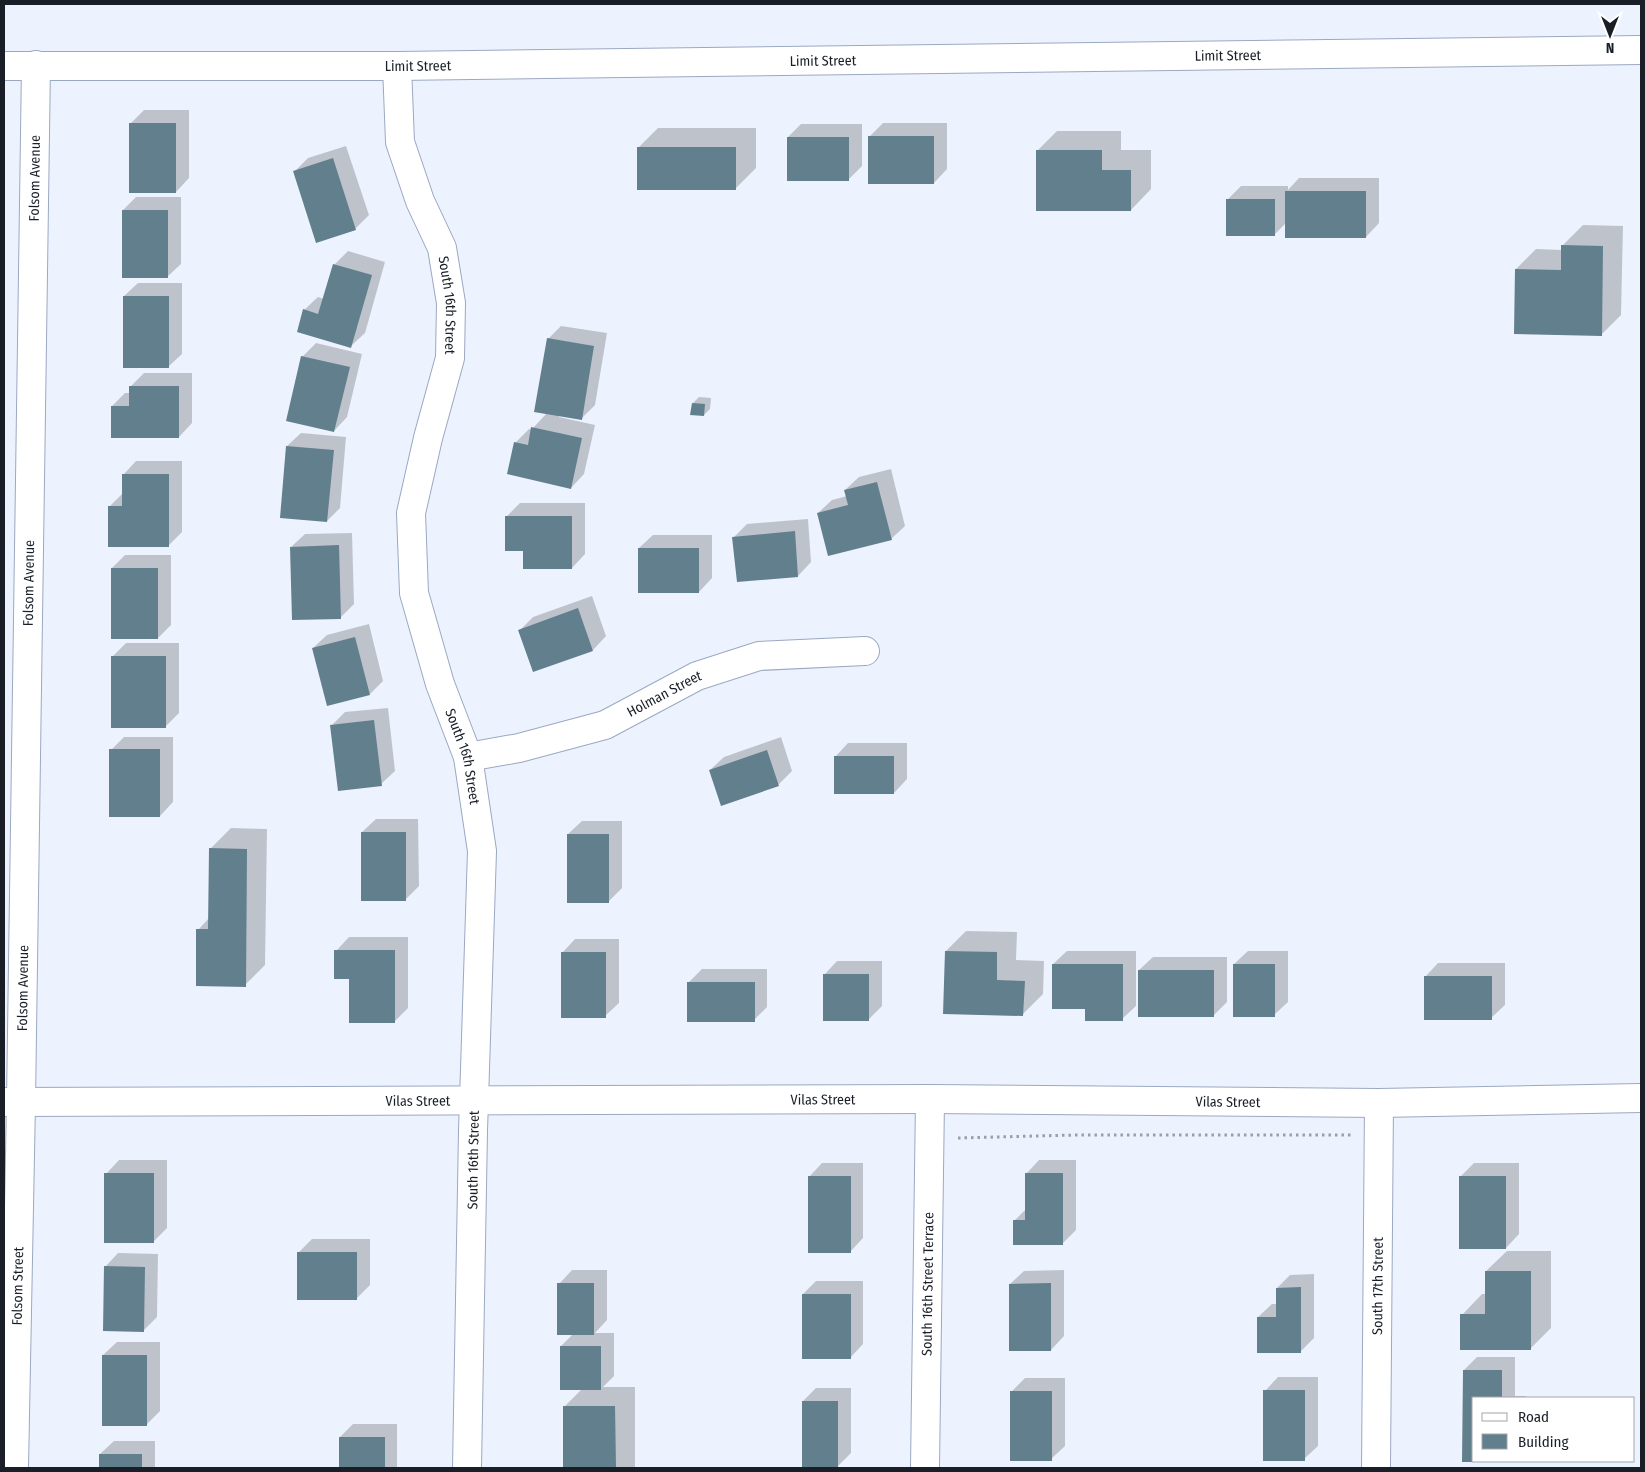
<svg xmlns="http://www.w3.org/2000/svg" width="1645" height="1472" viewBox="0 0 1645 1472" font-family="'Fira Sans Condensed',sans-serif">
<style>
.shadow{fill:#0003}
.building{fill:#627f8d}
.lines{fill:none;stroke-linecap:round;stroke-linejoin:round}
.minor-casing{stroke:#9ba8c2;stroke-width:30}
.path{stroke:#999fa9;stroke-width:3;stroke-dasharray:2.5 4;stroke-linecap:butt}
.minor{stroke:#fff;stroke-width:28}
.labels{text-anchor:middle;stroke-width:4.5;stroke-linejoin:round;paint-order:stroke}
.street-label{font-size:14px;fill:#191e27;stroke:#fff}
</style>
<rect width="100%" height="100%" fill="#edf3fe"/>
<!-- shadow -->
<path class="shadow" d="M144,110H189V178L176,192L130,124Z
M883,123H947V169L934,183L870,136Z
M801,124H862V166L848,180L788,137Z
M658,128H756V168L735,189L638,148Z
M1057,131H1121V150H1151V189L1131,210L1037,151Z
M346,146L369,215L355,229L294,172L308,158Z
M1299,178H1379V223L1366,237L1286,223L1274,235L1227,200L1241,186H1288V190Z
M136,197H181V264L167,277L123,210Z
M1583,225L1623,226L1621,315L1601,335L1516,269L1536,249L1562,250L1563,245Z
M348,251L385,262L365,333L351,346L304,310L318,297L324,299L334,265Z
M138,283H182V354L168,367L124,296Z
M561,326L607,333L595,405L581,419L559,415V417L595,425L584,474L571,488L515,443L529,429L532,430L533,428L547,413L548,339Z
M316,343L362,354L347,417L334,431L302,357Z
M144,373H192V423L179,437L112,406L125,393H130V387Z
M699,397L711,398L710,409L704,415L693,403Z
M301,433L346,437L340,508L327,521L287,446Z
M136,461H182V532L168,546L109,507L123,493V475Z
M891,469L905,526L891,539L818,513L832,500L847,496L845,490L859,477Z
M520,503H585V554L572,568L525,550L507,516Z
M808,519L811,562L798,576L734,537L747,524Z
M352,533L354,604L340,618L291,547L305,534Z
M653,535H712V578L699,592L639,548Z
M125,555H171V625L158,638L112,568Z
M592,596L606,636L593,650L520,630L533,617Z
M369,624L383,681L370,694L313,648L327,635Z
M126,643H179V713L165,727L113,656Z
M388,708L395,771L381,784L331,726L345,712Z
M124,737H173V802L160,816L111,750Z
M781,737L792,771L779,784L722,804L710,770L724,757Z
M848,743H907V779L894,793L835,757Z
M376,819H418L419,886L405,900L362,832Z
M582,821H622V888L608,902L568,834Z
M231,828L267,829L265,965L245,985L198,930L209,918L210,849Z
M966,931L1017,932L1016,960L1044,961L1043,994L1023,1014L946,951Z
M349,937H408V1008L395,1021L350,978L336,951Z
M575,939H619V1003L605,1016L562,953Z
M1067,951H1136V1006L1122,1019L1086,1008L1053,964Z
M1248,951H1288V1002L1274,1015L1234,964Z
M1153,957H1227V1002L1214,1015L1139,970Z
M837,961H882V1006L869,1019L824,975Z
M1438,963H1505V1005L1491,1018L1425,977Z
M702,969H767V1007L754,1020L688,983Z
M119,1160H167V1228L154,1241L106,1174Z
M1039,1160H1076V1230L1063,1243L1014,1221L1026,1209V1174Z
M822,1163H863V1238L850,1252L809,1177Z
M1474,1163H1519V1234L1506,1248L1460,1177Z
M312,1239H370V1285L357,1298L298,1253Z
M1507,1251H1551V1328L1531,1348L1462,1315L1482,1294H1486V1271Z
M118,1253L158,1254L157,1317L144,1330L105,1267Z
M572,1270H607V1320L595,1333H614V1376L603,1387H635V1468H565L564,1407L582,1389L561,1346L573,1334L559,1284Z
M1064,1270V1336L1051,1350L1010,1284L1024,1271Z
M1314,1274V1338L1301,1351L1258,1317L1272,1304H1277V1288L1290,1275Z
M816,1281H863V1344L850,1358L803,1294Z
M117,1342H160V1411L147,1424L103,1355Z
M1477,1357H1515V1396H1526V1398H1474V1461H1499H1463L1464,1370Z
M1278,1377H1318V1446L1304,1459L1265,1391Z
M1025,1378H1065V1446L1051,1459L1011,1392Z
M816,1388H851V1453L838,1466L803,1401Z
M353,1424H397V1468H340V1437Z
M114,1441H155V1468H100V1454Z"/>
<!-- building -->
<path class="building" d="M129,123H176V193H129Z
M868,136H934V184H868Z
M787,137H849V181H787Z
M637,147H736V190H637Z
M1036,150H1102V170H1131V211H1036Z
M333,158L356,230L316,243L293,171Z
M1285,191H1366V238H1285Z
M1226,199H1275V236H1226Z
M122,210H168V278H122Z
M1561,245L1603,246L1602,336L1514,334L1515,269L1561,270Z
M333,264L372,275L351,348L297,332L303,309L318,314Z
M123,296H169V368H123Z
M547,338L594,346L582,420L534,412Z
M301,356L350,367L334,432L286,421Z
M129,386H179V438H111V406H129Z
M692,403L705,404L704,416L690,415Z
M531,427L582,438L571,489L507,474L514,442L528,445Z
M286,446L334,450L327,522L280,518Z
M122,474H169V547H108V506H122Z
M877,482L892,540L828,556L817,513L848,505L844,490Z
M505,516H572V569H523V551H505Z
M795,531L798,577L737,582L732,537Z
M339,545L341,619L292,620L290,547Z
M638,548H699V593H638Z
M111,568H158V639H111Z
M578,608L593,651L533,672L518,630Z
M355,637L370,695L327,706L312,648Z
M111,656H166V728H111Z
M374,720L382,786L338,791L330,725Z
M109,749H160V817H109Z
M767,750L779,786L721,806L709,770Z
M834,756H894V794H834Z
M361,832H406V901H361Z
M567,834H609V903H567Z
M209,848L247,849L246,987L196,986V929H208Z
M334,950H395V1023H349V979H334Z
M945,951L997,952V980L1025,981L1023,1016L943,1014Z
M561,952H606V1018H561Z
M1052,964H1123V1021H1085V1009H1052Z
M1233,964H1275V1017H1233Z
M1138,970H1214V1017H1138Z
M823,974H869V1021H823Z
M1424,976H1492V1020H1424Z
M687,982H755V1022H687Z
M104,1173H154V1243H104Z
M1025,1173H1063V1245H1013V1220H1025Z
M808,1176H851V1253H808Z
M1459,1176H1506V1249H1459Z
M297,1252H357V1300H297Z
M104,1266L145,1267L144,1332L103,1331Z
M1485,1271H1531V1350H1460V1314H1485Z
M557,1283H594V1335H557Z
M1051,1283V1351H1009V1284Z
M1301,1287V1353H1257V1317H1276V1288Z
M802,1294H851V1359H802Z
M560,1346H601V1390H560Z
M102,1355H147V1426H102Z
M1463,1370H1502V1398H1474V1462H1462Z
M1263,1390H1305V1461H1263Z
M1010,1391H1052V1461H1010Z
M802,1401H838V1467H802Z
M563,1406H615L616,1468H563Z
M339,1437H385V1468H339Z
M99,1454H142V1468H99Z"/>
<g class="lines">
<defs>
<g id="minor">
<path id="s1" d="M4,66H397L1641,50"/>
<path id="s2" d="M397,66L400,142L420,201L442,248L451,303L450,358L428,438L411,513L414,593L440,684L468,757L482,851L473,1131L467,1468"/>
<path id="s3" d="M468,757L519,748L605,725L697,676L759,656L865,651"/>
<path id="s4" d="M4,1102L930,1099L1379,1103L1641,1098"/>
<path id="s5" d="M14,1468L21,1102L36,65"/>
<path id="s6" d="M925,1468L930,1099"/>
<path id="s7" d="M1376,1468L1379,1103"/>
</g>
</defs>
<!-- minor casing -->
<use href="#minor" class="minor-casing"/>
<!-- path -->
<path class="path" d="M958,1138L1076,1135H1351"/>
<!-- minor -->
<use href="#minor" class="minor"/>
</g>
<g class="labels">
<!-- street labels -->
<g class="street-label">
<text dy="5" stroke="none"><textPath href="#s1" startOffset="1224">Limit Street</textPath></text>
<text dy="5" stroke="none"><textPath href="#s1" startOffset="819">Limit Street</textPath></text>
<text dy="5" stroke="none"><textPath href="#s1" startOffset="414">Limit Street</textPath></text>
<text dy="5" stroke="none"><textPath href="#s5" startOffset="1290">Folsom Avenue</textPath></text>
<text dy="5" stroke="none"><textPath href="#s2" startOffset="248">South 16th Street</textPath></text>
<text dy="5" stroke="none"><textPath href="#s5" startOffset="885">Folsom Avenue</textPath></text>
<text dy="5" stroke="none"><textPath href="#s3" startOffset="208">Holman Street</textPath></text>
<text dy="5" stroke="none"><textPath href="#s2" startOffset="712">South 16th Street</textPath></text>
<text dy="5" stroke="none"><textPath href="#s5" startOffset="480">Folsom Avenue</textPath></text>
<text dy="5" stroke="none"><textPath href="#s4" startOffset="819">Vilas Street</textPath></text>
<text dy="5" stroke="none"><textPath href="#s4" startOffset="1224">Vilas Street</textPath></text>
<text dy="5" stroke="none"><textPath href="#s4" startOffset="414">Vilas Street</textPath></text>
<text transform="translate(473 1160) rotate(-89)" y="5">South 16th Street</text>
<text dy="5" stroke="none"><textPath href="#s6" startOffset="184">South 16th Street Terrace</textPath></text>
<text dy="5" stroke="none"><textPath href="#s5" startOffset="182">Folsom Street</textPath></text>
<text dy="5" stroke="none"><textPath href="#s7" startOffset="182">South 17th Street</textPath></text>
</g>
</g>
<!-- border -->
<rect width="1645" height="1472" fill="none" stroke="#191e27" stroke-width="10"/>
<!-- legend -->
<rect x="1472" y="1397" width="162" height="65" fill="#ffffff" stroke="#a3a5a9"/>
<rect x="1482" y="1413" width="25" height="8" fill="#ffffff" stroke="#a3a5a9"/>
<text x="1518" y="1422" font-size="15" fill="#191e27">Road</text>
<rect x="1482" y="1434" width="25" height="15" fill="#627f8d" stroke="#a3a5a9"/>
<text x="1518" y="1447" font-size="15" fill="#191e27">Building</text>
<!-- north arrow -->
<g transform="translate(1610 35) rotate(180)" stroke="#ffffff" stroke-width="4" paint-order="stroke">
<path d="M0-4L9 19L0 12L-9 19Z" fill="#191e27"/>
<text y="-8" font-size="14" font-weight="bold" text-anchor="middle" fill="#191e27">N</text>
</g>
</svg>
